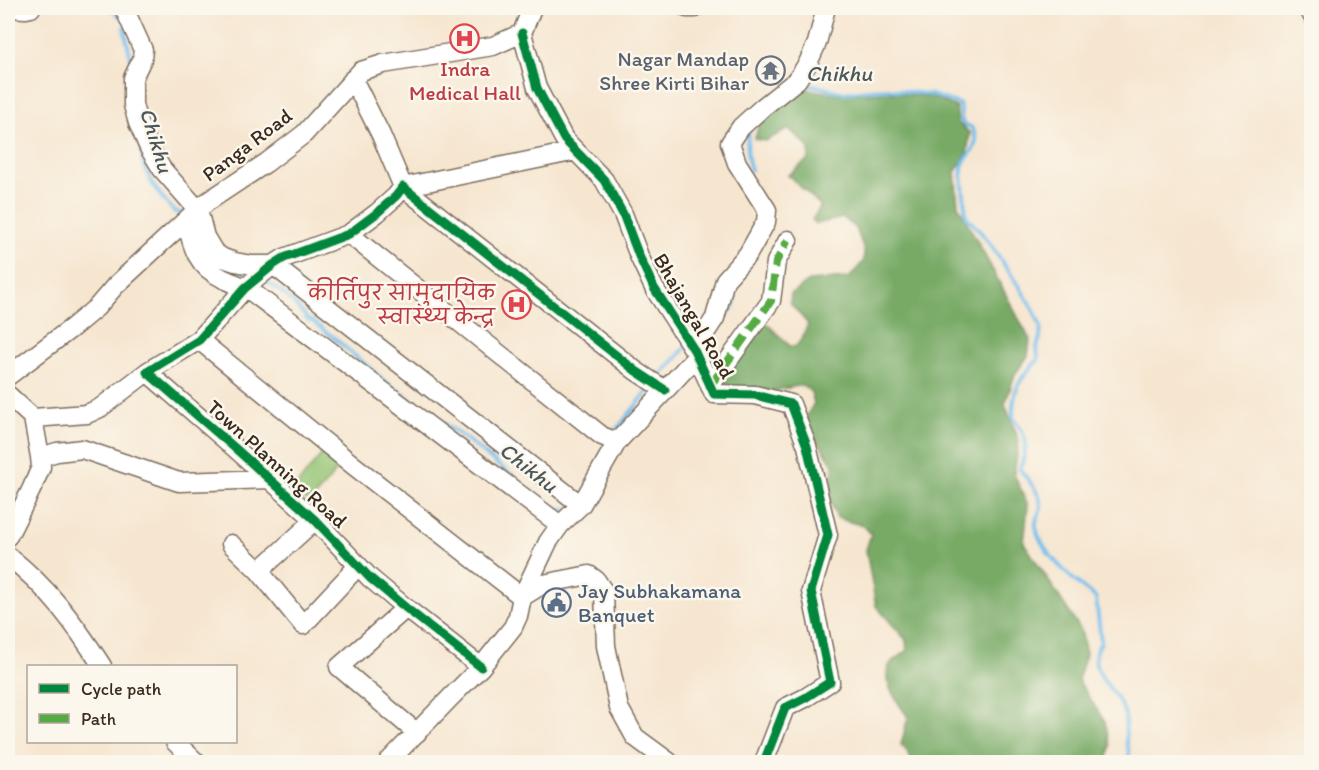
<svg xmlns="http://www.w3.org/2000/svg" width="1319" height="770" viewBox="0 0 1319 770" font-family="Itim,'Playpen Sans Deva',sans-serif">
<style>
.green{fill:#95c574;stroke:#687849;stroke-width:1.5}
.forest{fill:#78aa66;stroke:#5a6a42;stroke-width:1.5}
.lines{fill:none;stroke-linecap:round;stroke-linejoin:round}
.stream{stroke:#74bfed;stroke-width:4}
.minor-casing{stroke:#7c6c5c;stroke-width:21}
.minor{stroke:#fff;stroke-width:18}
.quiet{stroke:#55ab43;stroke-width:8;stroke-dasharray:15 8;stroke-linecap:butt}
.cycleway-casing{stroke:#fbf7ec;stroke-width:13}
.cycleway{stroke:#00873e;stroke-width:9}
.labels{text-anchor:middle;stroke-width:5;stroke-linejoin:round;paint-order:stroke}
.worship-label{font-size:21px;fill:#5b616d;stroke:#fbf7ec;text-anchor:end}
.health-label{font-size:21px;fill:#be3a42;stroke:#fbf7ec}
.street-label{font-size:21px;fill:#3b2a1e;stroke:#fbf7ec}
.service-label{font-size:21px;fill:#4e5e75;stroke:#fbf7ec;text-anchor:start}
.water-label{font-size:22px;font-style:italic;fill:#4c575c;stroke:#fbf7ec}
</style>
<rect width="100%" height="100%" fill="#fbf7ec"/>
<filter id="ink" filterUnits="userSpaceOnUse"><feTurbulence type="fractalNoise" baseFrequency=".0167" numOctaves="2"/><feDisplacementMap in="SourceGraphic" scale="12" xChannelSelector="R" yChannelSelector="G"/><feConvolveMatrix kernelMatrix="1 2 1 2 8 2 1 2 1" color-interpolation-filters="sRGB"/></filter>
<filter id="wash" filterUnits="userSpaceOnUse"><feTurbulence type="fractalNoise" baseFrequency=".008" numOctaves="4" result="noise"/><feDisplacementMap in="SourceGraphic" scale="24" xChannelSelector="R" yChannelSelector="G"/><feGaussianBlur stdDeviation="1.35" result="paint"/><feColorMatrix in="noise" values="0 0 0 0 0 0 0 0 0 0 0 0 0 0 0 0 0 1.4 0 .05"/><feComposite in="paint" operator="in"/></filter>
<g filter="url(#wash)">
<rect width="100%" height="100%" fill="#f6e6d0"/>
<!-- green -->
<path class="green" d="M324,451L340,466L310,503L293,490Z"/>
<!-- forest -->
<path class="forest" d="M799,88L839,94L886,92L932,97L956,107L958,123L970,133L967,154L955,172L958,205L1030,340L1028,356L1015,374L1005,404L1019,441L1014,474L1028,505L1024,543L1081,630L1086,654L1078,680L1105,722L1110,745L1107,762H908L911,758L907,751L901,745L908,717C899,704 878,678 891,663C894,659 902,655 907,651L906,640L876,606L866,550L871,534L864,526L837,518L830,501L833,464L809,428L806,417L814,403L811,392L802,385L764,393L724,386L738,355L761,324L766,323L790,346L795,347L802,339L808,324L790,303L791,294L809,281L849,278L864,261V250L856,228L843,218L816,224L812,220L821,206L788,175L809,159V148L789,129L765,141L755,139L759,123Z"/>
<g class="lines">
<!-- stream -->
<path class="stream" d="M111,8L119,16
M124,27L132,64
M800,87L812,85L844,93L866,90L887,89L911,92L932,95L959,104C963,112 959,117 963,124L971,127L974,132L976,141L973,150L965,160L962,166V175L966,216L985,237L1021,289L1034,311L1041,327L1040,338L1037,347L1038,360C1019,379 1012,390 1013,418C1029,437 1028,446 1020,469C1027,479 1040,492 1041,505C1041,513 1034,520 1036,528C1042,555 1075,582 1096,598L1101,642L1096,652L1095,662L1102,678L1117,698L1125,713L1126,741L1129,752V762
M750,128C746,142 746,156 751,170
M141,150C144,176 157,193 175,212L182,213L184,215
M218,265L236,273L250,275
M263,280C279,288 298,306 308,320L312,321L333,337L388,384L466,439L502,468L512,475L535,495
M722,320L734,306L735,298L730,289
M659,378L685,348
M613,434L652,386
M546,504L560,510H564L566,508"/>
</g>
</g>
<g filter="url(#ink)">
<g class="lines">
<defs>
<path id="minor" d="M8,8L26,9L31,8
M124,8L143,50L142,59L133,78V105L138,123L149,148L162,169L198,210L205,237L214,252L223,258L235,262L252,265H273L581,505
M687,8H695
M1309,8L1312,15
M522,33L537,88L564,139L604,180L623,214L639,256L654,288L694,350L714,394L755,395L791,404L807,446L828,535L811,591L830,682L805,698L785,708L764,762
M353,79L381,135L403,187L576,151
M186,220C192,245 196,266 222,278C232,283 243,286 252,292L560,525
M349,234L602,436L617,442
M199,340L353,465L522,597L543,584L589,575L596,580L604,592L606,646L619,708L635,737L669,762
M694,350L715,318L725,280L748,254L766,222L767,210L737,163L730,143L741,127L763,107L797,80L808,63L817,43L826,8
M8,376L73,327L97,307L115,286L158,246L195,212L207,202L266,163L304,134L361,71L383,64L493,46L522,33L532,8
M710,386L771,301L776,262L788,240
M8,395L33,418L40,457L41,467L31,490L8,536
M33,418L87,414L100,408L147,372
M40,457L57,452L82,449L179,482L270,479
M231,544L259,571L315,520
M8,556C48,587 75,624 102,666
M259,571L303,625L358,566
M406,608L339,667L417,733
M481,667L406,608L370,578L315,520L236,449L147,372L199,340L245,288L273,265L284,258L349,234L377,213L396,196L403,187L636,371L665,390
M175,742L196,762
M388,762L452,696L481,667L513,627L518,616L522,597L548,542L560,525L581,505L617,442L697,356"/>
</defs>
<!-- minor casing -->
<use href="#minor" class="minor-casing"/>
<!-- minor -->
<use href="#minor" class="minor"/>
<!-- quiet -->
<path class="quiet" d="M710,386L771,301L776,262L788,240"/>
<defs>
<path id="cycleway" d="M522,33L537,88L564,139L604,180L623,214L639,256L654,288L694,350L714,394L755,395L791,404L807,446L828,535L811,591L830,682L805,698L785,708L764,762
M481,667L406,608L370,578L315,520L236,449L147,372L199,340L245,288L273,265L284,258L349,234L377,213L396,196L403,187L636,371L665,390"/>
</defs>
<!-- cycleway casing -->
<use href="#cycleway" class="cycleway-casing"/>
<!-- cycleway -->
<use href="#cycleway" class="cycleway"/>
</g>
</g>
<!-- icons -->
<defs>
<symbol id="hospital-ring" viewBox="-11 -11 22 22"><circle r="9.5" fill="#fbf7ec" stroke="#e0444e" stroke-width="1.5"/><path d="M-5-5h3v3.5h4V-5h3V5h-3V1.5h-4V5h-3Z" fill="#e0444e"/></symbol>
<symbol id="temple-ring" viewBox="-11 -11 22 22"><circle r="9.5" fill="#fbf7ec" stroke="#6b7280" stroke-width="1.5"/><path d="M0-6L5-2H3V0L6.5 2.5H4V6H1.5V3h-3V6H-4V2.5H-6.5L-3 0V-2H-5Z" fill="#6b7280"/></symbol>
<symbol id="civic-ring" viewBox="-11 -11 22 22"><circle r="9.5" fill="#fbf7ec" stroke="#5c6f8a" stroke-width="1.5"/><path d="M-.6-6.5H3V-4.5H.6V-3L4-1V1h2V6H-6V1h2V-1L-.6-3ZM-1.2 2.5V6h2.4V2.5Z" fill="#5c6f8a"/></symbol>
</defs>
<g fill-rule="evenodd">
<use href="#hospital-ring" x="448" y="22" width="33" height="33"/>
<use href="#temple-ring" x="754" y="54" width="33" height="33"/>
<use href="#hospital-ring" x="500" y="288" width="33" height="33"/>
<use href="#civic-ring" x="540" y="586" width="33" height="33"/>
</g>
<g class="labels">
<!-- worship labels -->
<g class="worship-label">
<text x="749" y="66">Nagar Mandap<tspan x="749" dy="24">Shree Kirti Bihar</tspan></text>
</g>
<!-- health labels -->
<g class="health-label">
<text x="465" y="76">Indra<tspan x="465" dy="24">Medical Hall</tspan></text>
<text x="495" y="300" text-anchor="end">कीर्तिपुर सामुदायिक<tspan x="495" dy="24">स्वास्थ्य केन्द्र</tspan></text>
</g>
<!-- street labels -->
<g class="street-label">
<text transform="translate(247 145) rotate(-37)" y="7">Panga Road</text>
<text transform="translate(694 316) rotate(60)" y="7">Bhajangal Road</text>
<text transform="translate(277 464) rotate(42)" y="7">Town Planning Road</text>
</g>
<!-- service labels -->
<g class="service-label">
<text x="578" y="598">Jay Subhakamana<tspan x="578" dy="24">Banquet</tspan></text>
</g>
<!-- water labels -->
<g class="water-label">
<text x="839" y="81">Chikhu</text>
<text transform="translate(157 140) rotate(73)" y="8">Chikhu</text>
<text transform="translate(529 467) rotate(38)" y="8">Chikhu</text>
</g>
</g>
<!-- margin -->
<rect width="1319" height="770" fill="none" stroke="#fbf7ec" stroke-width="30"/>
<!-- legend -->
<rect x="27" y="665" width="210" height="78" fill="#fbf7ec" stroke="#aea59a" stroke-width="1.5"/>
<rect x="39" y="684" width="30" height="9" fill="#00873e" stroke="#aea59a" stroke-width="1.5"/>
<text x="81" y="695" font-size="18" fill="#3b2a1e">Cycle path</text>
<rect x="39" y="714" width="30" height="9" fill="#55ab43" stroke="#aea59a" stroke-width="1.5"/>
<text x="81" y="725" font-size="18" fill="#3b2a1e">Path</text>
</svg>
